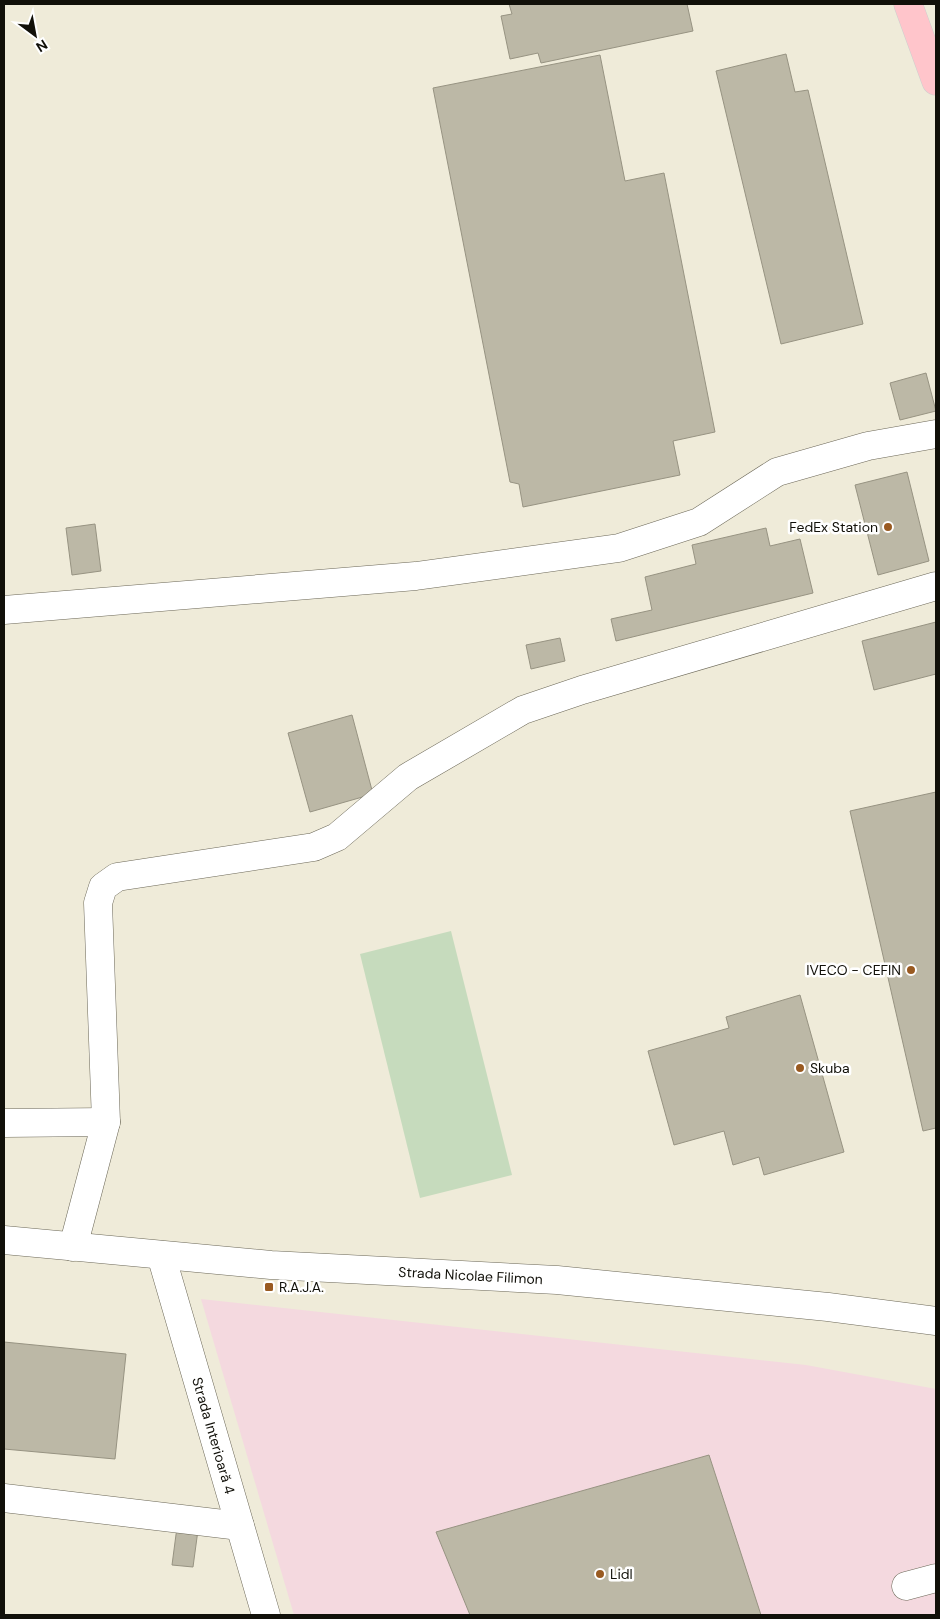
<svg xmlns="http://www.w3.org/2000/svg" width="940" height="1619" viewBox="0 0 940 1619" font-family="'DM Sans',sans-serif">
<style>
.commercial{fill:#f4d9df}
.green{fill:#c6dbbd}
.building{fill:#bcb8a6;stroke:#979382}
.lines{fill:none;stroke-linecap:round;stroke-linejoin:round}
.minor-casing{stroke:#6c6858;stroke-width:29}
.major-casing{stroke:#cfcfce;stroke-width:29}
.minor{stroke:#fff;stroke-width:28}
.major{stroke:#ffc5cb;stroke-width:28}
.poi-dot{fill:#995a21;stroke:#fff;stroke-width:2}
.labels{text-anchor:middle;stroke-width:5;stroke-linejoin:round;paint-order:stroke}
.poi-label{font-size:14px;fill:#111009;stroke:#fff;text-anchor:start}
.street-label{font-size:14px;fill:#111009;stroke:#fff}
</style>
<rect width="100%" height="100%" fill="#efebd9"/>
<!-- commercial -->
<path class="commercial" d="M201,1299L806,1365L936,1389V1615H294Z"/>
<!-- green -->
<path class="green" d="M451,931L512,1175L420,1198L360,954Z"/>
<!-- building -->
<path class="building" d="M509,4H687L693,31L541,63L538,53L510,59L501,16L512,14Z
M786,54L795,92L808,90L863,324L781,344L716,71Z
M600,55L625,181L664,173L715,432L673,441L680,475L523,507L519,484L510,482L433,88Z
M926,373L936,411L900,420L890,383Z
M907,472L929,561L878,575L855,485Z
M95,524L101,571L72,575L66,528Z
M766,528L770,546L800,539L813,593L616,641L611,619L652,610L645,577L696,564L692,545Z
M936,622V674L874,690L862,641Z
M560,638L565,661L531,669L526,645Z
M352,715L373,794L310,812L288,733Z
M936,792V1128L923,1131L850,811Z
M800,995L844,1152L764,1175L759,1157L733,1165L724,1131L674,1145L648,1051L729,1028L726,1017Z
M4,1342L126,1354L115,1459L4,1449Z
M709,1455L761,1615H470L436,1532Z
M177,1527L198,1530L193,1567L172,1565Z"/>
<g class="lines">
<defs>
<g id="minor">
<path d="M4,610L416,576L619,548L699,522L777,472L868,446L936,434"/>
<path d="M4,1123L106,1122"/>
<path id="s1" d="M4,1240L271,1265L557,1280L828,1307L936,1321"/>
<path d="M73,1247L106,1122L98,903L103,887L117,877L314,847L337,837L408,777L523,710L582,690L936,586"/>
<path id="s2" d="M161,1255L266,1615"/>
<path d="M4,1498L240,1526"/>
<path d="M906,1586L936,1578"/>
</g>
<path id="major" d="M908,4L936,81"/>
</defs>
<!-- minor casing -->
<use href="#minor" class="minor-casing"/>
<!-- major casing -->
<use href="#major" class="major-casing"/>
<!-- minor -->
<use href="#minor" class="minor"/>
<!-- major -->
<use href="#major" class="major"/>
</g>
<!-- markers -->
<g class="poi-dot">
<circle cx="888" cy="527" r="5"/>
<circle cx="911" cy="970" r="5"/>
<circle cx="800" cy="1068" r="5"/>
<rect x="264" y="1282" width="10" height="10" rx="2.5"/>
<circle cx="600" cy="1574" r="5"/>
</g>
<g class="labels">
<!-- poi labels -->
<g class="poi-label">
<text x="878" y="532" text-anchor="end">FedEx Station</text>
<text x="901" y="975" text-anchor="end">IVECO - CEFIN</text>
<text x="810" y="1073">Skuba</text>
<text x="279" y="1292">R.A.J.A.</text>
<text x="610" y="1579">Lidl</text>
</g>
<!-- street labels -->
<g class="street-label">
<text dy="5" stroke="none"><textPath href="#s1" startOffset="468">Strada Nicolae Filimon</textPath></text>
<text dy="5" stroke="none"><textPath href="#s2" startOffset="188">Strada Interioară 4</textPath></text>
</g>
</g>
<!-- border -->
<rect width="940" height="1619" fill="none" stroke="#111009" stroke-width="10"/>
<!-- north arrow -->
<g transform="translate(35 35) rotate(148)" stroke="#ffffff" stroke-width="4" paint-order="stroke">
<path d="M0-4L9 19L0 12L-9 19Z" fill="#111009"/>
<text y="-8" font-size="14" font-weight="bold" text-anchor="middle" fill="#111009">N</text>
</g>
</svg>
